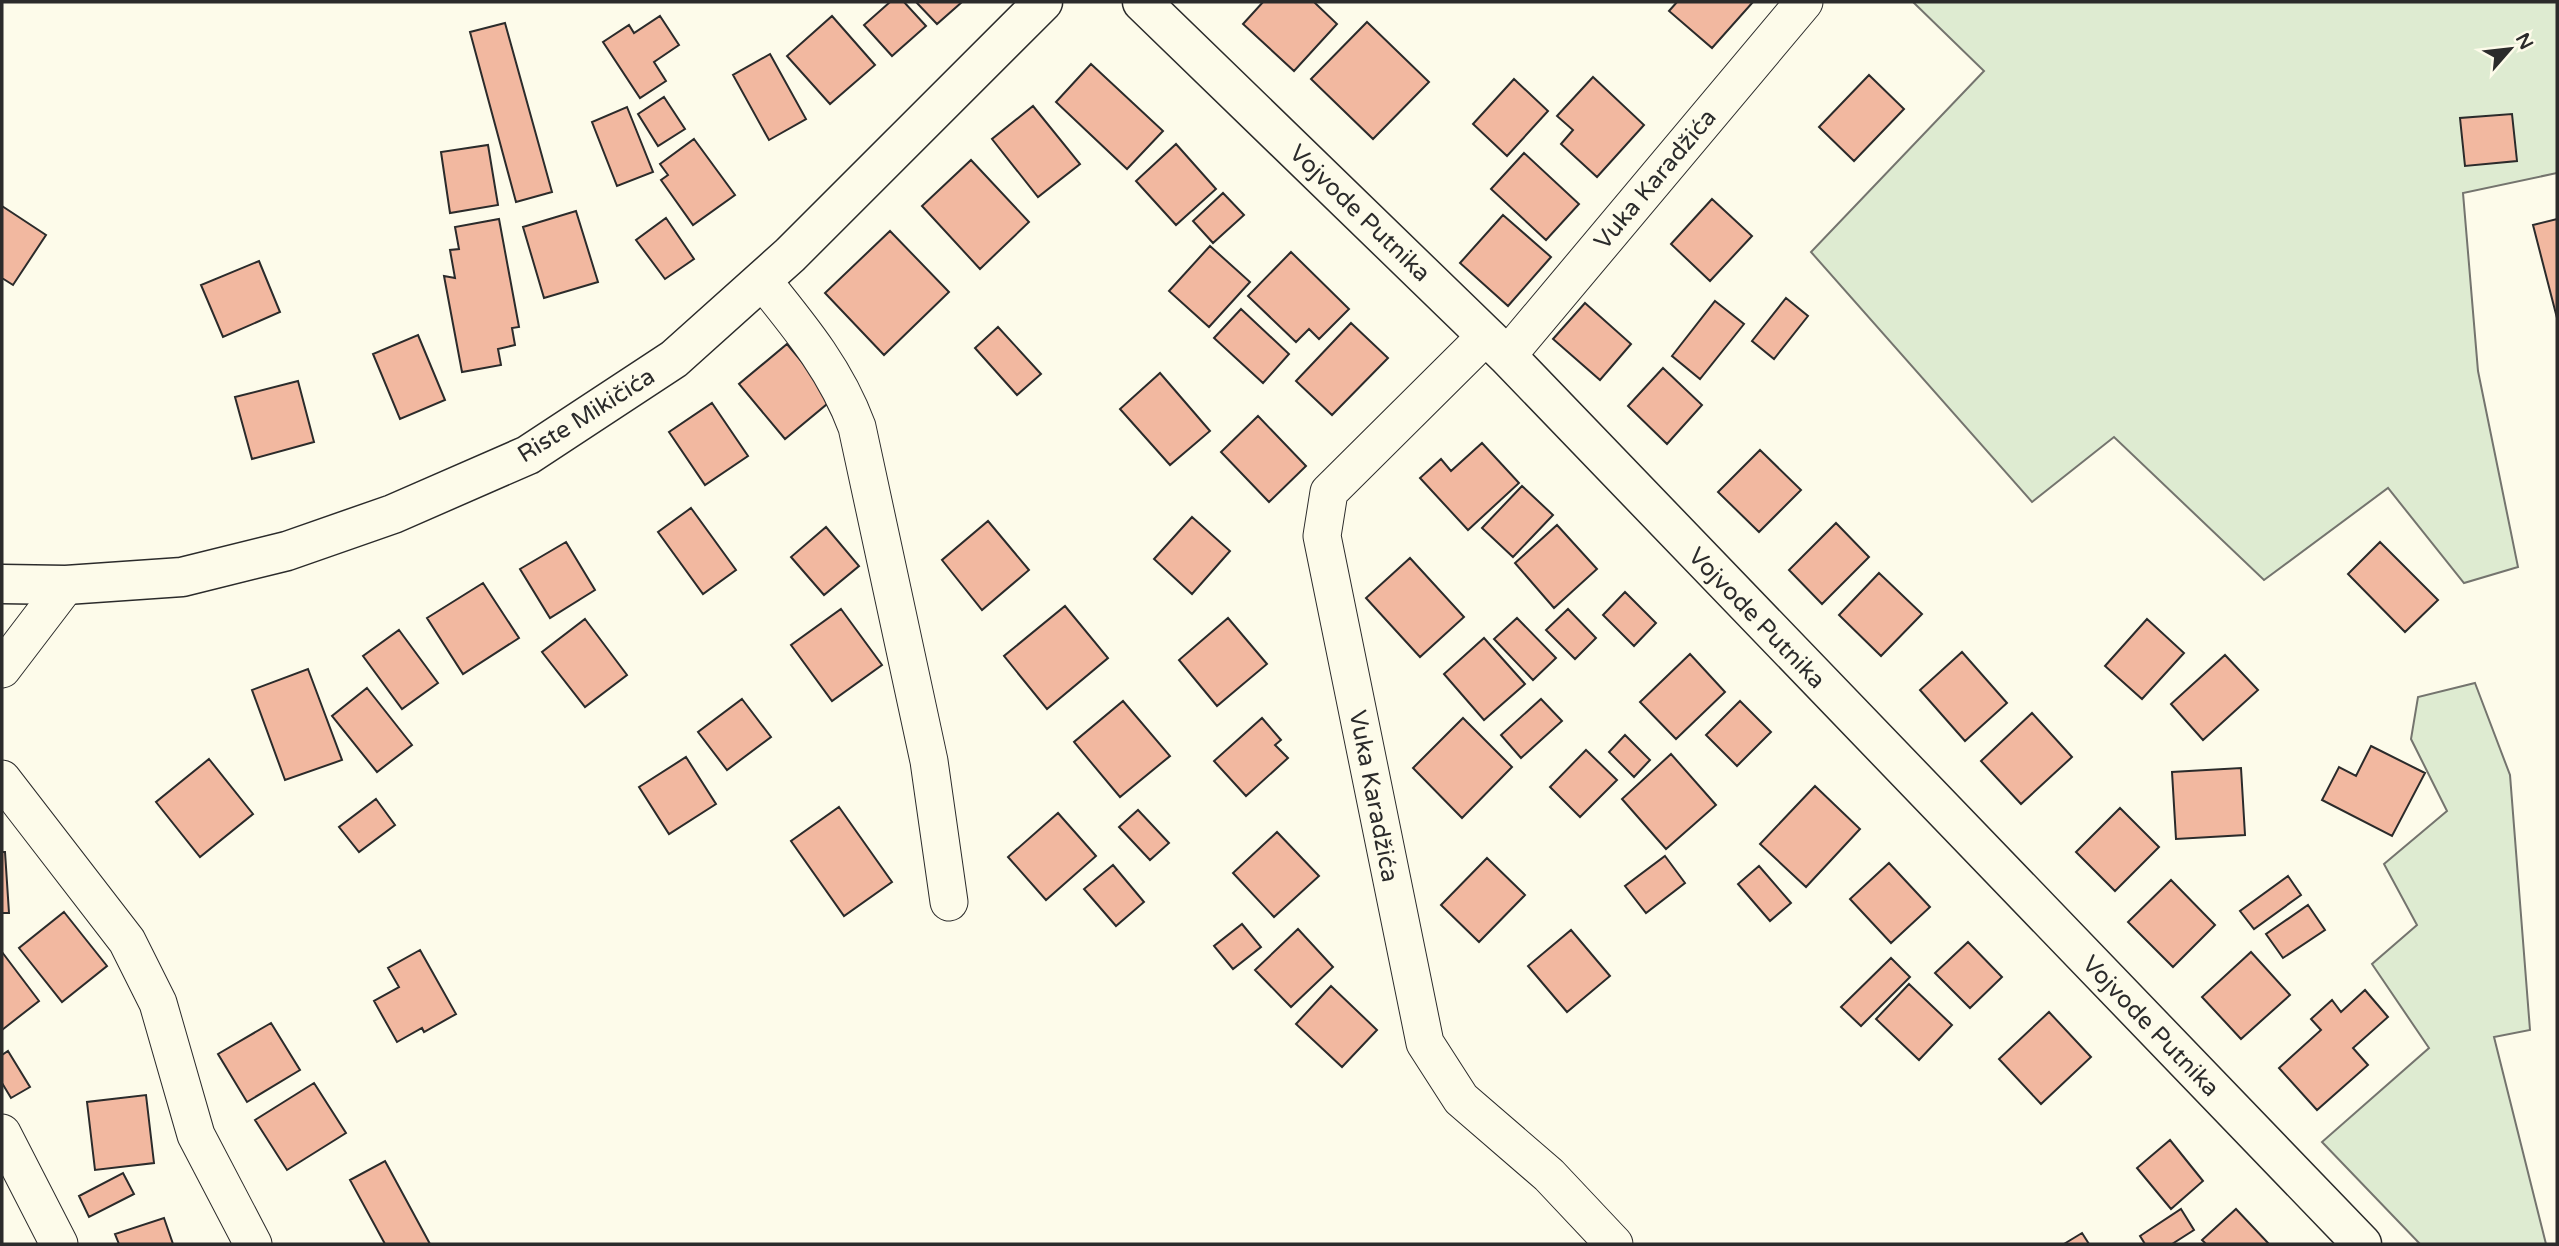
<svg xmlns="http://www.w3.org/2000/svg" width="2559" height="1246" viewBox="0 0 2559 1246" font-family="'Varela Round',sans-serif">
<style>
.green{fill:#deebd1;stroke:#74746e;stroke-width:2}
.building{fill:#f2b8a0;stroke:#2b2b2b;stroke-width:2}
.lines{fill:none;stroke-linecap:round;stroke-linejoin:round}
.minor-casing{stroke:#2b2b2b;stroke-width:39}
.tertiary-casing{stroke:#2b2b2b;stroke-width:41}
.primary-casing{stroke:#2b2b2b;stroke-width:41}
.minor{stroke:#fdfbea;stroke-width:37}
.tertiary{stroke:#fdfbea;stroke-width:38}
.primary{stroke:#fdfbea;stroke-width:38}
.labels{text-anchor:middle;stroke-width:5;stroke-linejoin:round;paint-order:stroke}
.street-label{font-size:24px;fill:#2b2b2b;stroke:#fdfbea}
</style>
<rect width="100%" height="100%" fill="#fdfbea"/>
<!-- green -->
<path class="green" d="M1913,2H2557V173L2463,193L2478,371L2518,567L2464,583L2388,488L2264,580L2114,437L2032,502L1811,252L1984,71Z
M2475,683L2510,775L2530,1030L2494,1037L2546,1244H2420L2322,1142L2429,1048L2372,964L2417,925L2384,864L2447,811L2411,739L2418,697Z"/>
<!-- building -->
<path class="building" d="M890,2H904L926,26L892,56L864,25Z
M916,2H962L937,24Z
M1263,2H1314L1337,24L1294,71L1243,24Z
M1677,2H1753L1712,48L1669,11Z
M660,16L679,45L654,62L666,81L640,98L603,42L629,25L634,33Z
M832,16L875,65L830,104L787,56Z
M1367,22L1429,82L1373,139L1311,79Z
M505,23L552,192L516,202L470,32Z
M770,54L806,119L769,140L733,75Z
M1091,64L1163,131L1127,169L1056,102Z
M1869,75L1904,109L1854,161L1819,127Z
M1593,77L1644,125L1597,177L1561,144L1573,130L1557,116Z
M1514,79L1548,111L1507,156L1473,124Z
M664,97L685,129L658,146L638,114Z
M1033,106L1080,164L1038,197L992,139Z
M627,107L653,172L617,186L592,122Z
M2512,114L2517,161L2465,166L2460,118Z
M694,139L735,195L693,225L661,180L668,175L660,164Z
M1176,144L1216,189L1176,225L1136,181Z
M488,145L498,205L450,213L441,152Z
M1524,153L1579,204L1546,240L1491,189Z
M971,160L1029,222L980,269L922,206Z
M1223,193L1244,215L1213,243L1193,221Z
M1712,199L1752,236L1710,281L1671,244Z
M2,206L46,235L13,285L2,278Z
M576,211L598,282L544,298L523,227Z
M1503,215L1551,257L1508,306L1460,263Z
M666,218L694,259L665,279L636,240Z
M499,219L519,327L512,328L515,345L498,349L501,365L462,372L444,276L455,278L450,250L459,249L455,227Z
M2557,219V318L2533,225Z
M890,231L949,292L884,355L825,293Z
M1210,246L1250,282L1209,327L1169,291Z
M1291,252L1349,309L1319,339L1309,329L1296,342L1248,296Z
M259,261L280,312L223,337L201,285Z
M1786,298L1808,316L1774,359L1752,341Z
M1715,301L1744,324L1700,379L1672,356Z
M1585,303L1631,344L1600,380L1553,339Z
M1241,309L1289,354L1263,383L1214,338Z
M1351,323L1388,358L1332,415L1296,381Z
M998,327L1041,374L1017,395L975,348Z
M418,335L445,400L400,419L373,354Z
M787,344L833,399L785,439L739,384Z
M1663,368L1702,405L1667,444L1628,406Z
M1160,373L1210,431L1170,465L1120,409Z
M298,381L314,442L252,459L235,397Z
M712,403L748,456L705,485L669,432Z
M1258,416L1306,466L1269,502L1221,452Z
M1482,443L1519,483L1468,530L1420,478L1441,459L1451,471Z
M1760,450L1801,490L1759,532L1718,492Z
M1522,486L1553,515L1513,557L1482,528Z
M691,508L736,570L703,594L658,532Z
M1192,517L1230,551L1192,594L1154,559Z
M988,521L1029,570L982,610L942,560Z
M1836,523L1869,557L1822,604L1789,570Z
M1557,525L1597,569L1554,608L1515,563Z
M826,527L859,566L824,595L791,557Z
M566,542L595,590L550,618L520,569Z
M2380,542L2438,600L2405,632L2348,574Z
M1410,558L1464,617L1420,657L1366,598Z
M1879,573L1922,614L1881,656L1839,615Z
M483,583L519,638L463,674L427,618Z
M1625,592L1656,623L1634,646L1603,615Z
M1065,606L1108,658L1047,709L1004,656Z
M841,609L882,665L832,701L791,645Z
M1568,609L1596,638L1575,659L1546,630Z
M1228,618L1267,664L1217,706L1179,660Z
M1517,618L1556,658L1533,680L1494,639Z
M585,619L627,675L585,707L542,652Z
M2147,619L2184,653L2142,699L2105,666Z
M399,630L438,683L402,709L363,656Z
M1484,638L1525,684L1484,720L1444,674Z
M1962,652L2007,703L1965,741L1920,690Z
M1690,654L1725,692L1676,739L1640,702Z
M2225,655L2258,690L2203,740L2171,704Z
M308,669L342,760L285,780L252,690Z
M367,688L412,745L377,772L332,716Z
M742,699L771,737L727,770L698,732Z
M1541,699L1562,721L1521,758L1501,735Z
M1123,701L1170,756L1120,797L1074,742Z
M1740,701L1771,732L1737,766L1706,735Z
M2032,713L2072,757L2021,804L1981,761Z
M1262,718L1281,740L1275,745L1288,758L1246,796L1214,761Z
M1463,718L1512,767L1462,818L1413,768Z
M1625,735L1650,760L1634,777L1609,752Z
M2371,746L2425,773L2392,836L2322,800L2339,767L2356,776Z
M1586,750L1617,780L1580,817L1550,787Z
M1671,754L1716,805L1666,849L1622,799Z
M686,757L716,804L669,834L639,787Z
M209,759L253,814L200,857L156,802Z
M2241,768L2245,835L2176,839L2172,772Z
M1815,786L1860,829L1806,887L1760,844Z
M376,799L395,825L359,852L339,827Z
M839,807L892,882L844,916L791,841Z
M2120,808L2159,847L2115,891L2076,852Z
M1138,810L1169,843L1150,860L1119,827Z
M1058,813L1096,856L1046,900L1008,857Z
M1277,832L1319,876L1274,917L1233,873Z
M2,852H5L9,913H2Z
M1665,856L1685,883L1646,913L1625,886Z
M1487,858L1525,895L1479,942L1441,905Z
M1889,863L1930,907L1891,943L1850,899Z
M1113,865L1144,902L1116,926L1084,889Z
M1759,866L1791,903L1770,921L1738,884Z
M2288,876L2301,895L2254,929L2240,911Z
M2171,880L2215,925L2173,967L2128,922Z
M2308,905L2325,930L2283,958L2266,934Z
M64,912L107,966L62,1002L19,948Z
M1242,924L1261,947L1233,969L1214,946Z
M1298,929L1333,967L1291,1007L1255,970Z
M1571,930L1610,976L1567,1012L1528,966Z
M1968,942L2002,977L1970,1008L1935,973Z
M420,950L456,1014L424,1032L422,1028L397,1042L374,1001L399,987L388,968Z
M2,952L39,1001L2,1030Z
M2251,952L2290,995L2241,1039L2202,997Z
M1891,958L1910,977L1861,1026L1841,1007Z
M1909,984L1952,1025L1919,1060L1876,1019Z
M1331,986L1377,1030L1342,1067L1296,1024Z
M2365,990L2388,1017L2353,1048L2368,1065L2317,1110L2279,1068L2321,1030L2311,1019L2332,1000L2341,1012Z
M2049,1012L2091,1057L2041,1104L1999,1059Z
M271,1023L300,1070L247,1102L218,1054Z
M8,1051L30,1087L11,1098L2,1083V1055Z
M314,1083L346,1133L287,1170L255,1120Z
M146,1095L154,1163L95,1170L87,1102Z
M2170,1140L2203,1181L2171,1209L2137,1168Z
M385,1161L430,1244H385L350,1180Z
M123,1173L134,1194L89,1217L79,1196Z
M2181,1209L2194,1230L2172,1244H2145L2140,1236Z
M2236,1209L2269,1244H2206L2202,1240Z
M164,1218L173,1244H119L115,1234Z
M2082,1233L2089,1244H2064Z"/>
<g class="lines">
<defs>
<path id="minor" d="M762,280C800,327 836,370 857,427L929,761L949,902
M1486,336L1329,492L1322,536L1425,1043L1461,1099L1549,1175L1614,1244
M1507,356L1804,2
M2,669L66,585
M2,779L127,941L158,1003L196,1135L253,1244
M2,1133L59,1244"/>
<path id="tertiary" d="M1142,2L1507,356L2362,1244"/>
<path id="primary" d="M2,584L66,585L182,577L287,551L393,514L528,455L674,359L790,255L1043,2"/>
</defs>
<!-- minor casing -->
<use href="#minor" class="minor-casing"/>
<!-- tertiary casing -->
<use href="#tertiary" class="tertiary-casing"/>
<!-- primary casing -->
<use href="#primary" class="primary-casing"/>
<!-- minor -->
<use href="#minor" class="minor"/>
<!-- tertiary -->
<use href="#tertiary" class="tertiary"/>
<!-- primary -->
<use href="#primary" class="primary"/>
</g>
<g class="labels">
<!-- street labels -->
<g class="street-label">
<text transform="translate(1655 179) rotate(-50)" y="8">Vuka Karadžića</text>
<text transform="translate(1360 213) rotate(44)" y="8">Vojvode Putnika</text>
<text transform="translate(586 415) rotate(-32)" y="8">Riste Mikičića</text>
<text transform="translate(1757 618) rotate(46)" y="8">Vojvode Putnika</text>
<text transform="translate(1374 796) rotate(79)" y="8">Vuka Karadžića</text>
<text transform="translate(2151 1026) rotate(46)" y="8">Vojvode Putnika</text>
</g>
</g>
<!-- border -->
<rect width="2559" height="1246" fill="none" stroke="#2b2b2b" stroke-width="7"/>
<!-- north arrow -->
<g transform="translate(2510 49) rotate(62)" stroke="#fdfbea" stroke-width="5" paint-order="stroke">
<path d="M0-5L12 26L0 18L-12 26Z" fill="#2b2b2b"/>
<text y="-10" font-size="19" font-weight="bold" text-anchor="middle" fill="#2b2b2b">N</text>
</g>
</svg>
